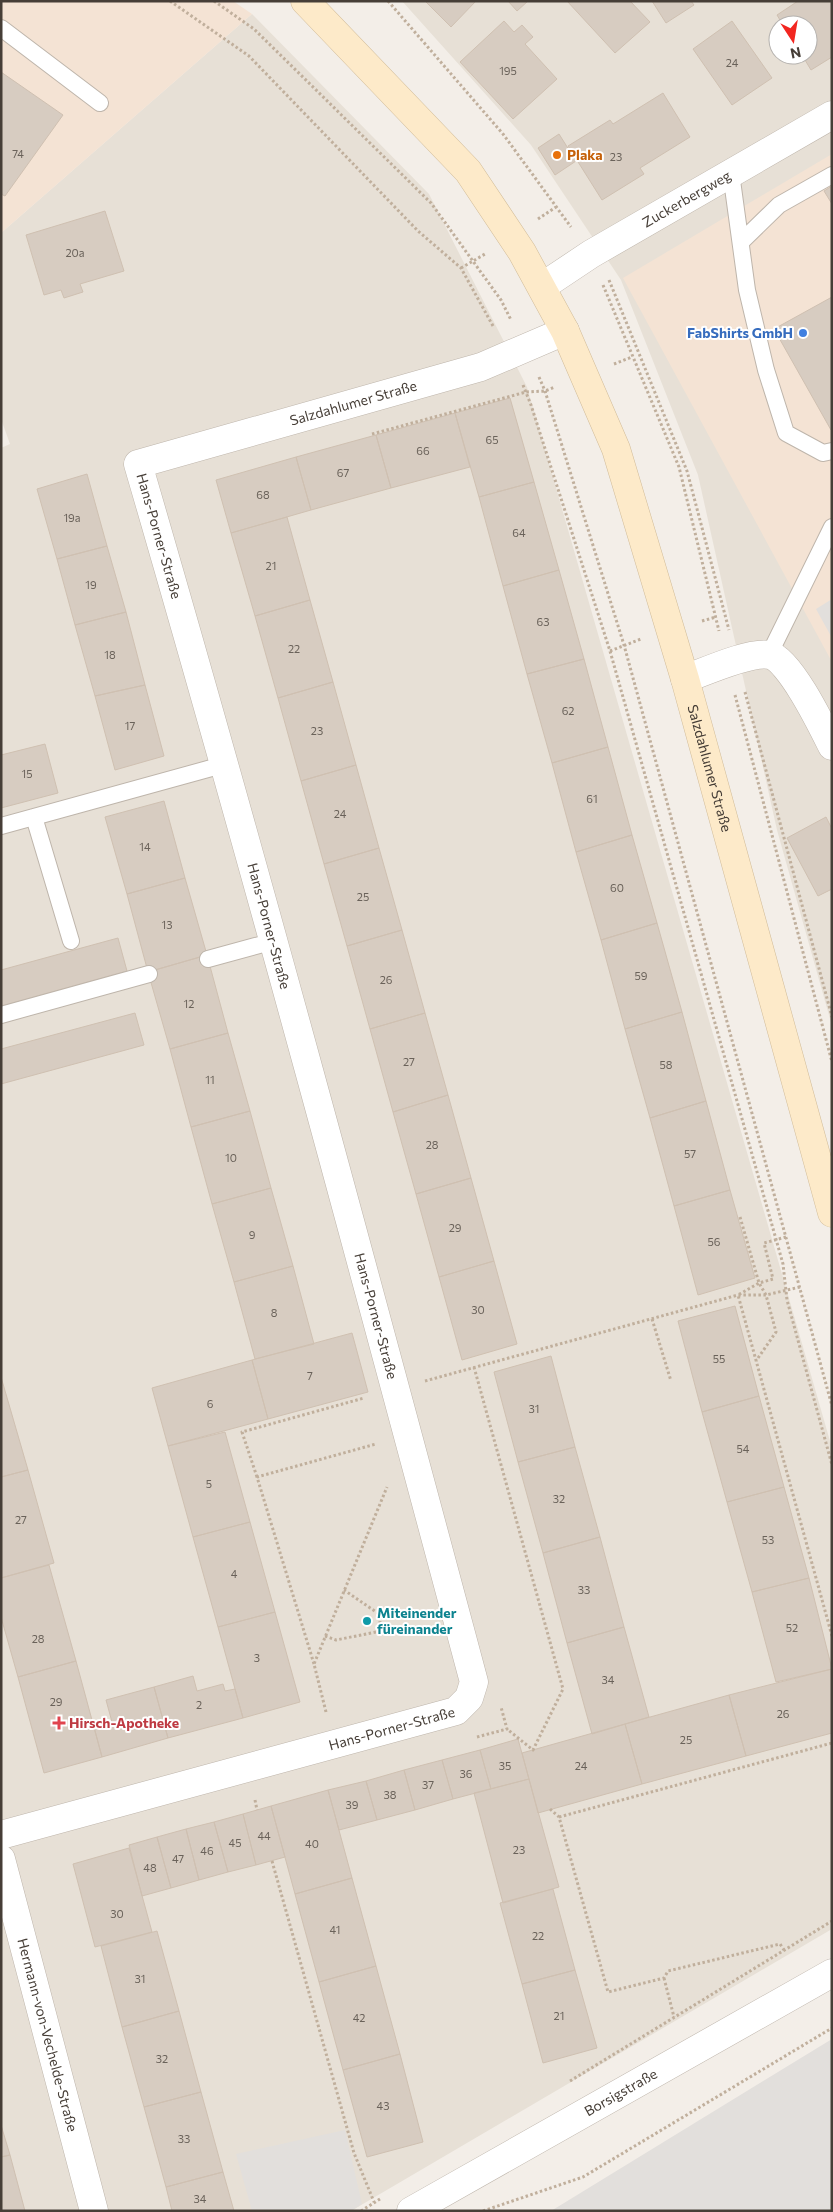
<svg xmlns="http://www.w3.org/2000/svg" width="833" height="2212" viewBox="0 0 833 2212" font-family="Commissioner,sans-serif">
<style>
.residential{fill:#e7e0d6;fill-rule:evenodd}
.commercial{fill:#f4e3d4}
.parking{fill:#e2dfdc}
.building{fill:#d7ccc1;stroke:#cfc0b1}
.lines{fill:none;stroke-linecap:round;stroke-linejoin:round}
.lane-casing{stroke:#beb5ab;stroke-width:18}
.street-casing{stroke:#beb5ab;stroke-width:29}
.secondary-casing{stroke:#d1bc99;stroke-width:29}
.path{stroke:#c0af9c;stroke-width:3;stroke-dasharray:2.5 2.5;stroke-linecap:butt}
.lane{stroke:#fff;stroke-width:16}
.street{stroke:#fff;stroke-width:28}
.secondary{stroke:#fdeac9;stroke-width:28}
.food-dot{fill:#e8710a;stroke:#fff;stroke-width:2}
.shop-dot{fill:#3f7fe0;stroke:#fff;stroke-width:2}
.culture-dot{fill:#0f9aa8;stroke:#fff;stroke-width:2}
.health-dot{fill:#e0444e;stroke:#fff;stroke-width:2}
.labels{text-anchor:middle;stroke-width:4;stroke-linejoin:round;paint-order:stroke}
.number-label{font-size:11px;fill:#6a625a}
.food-label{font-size:14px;font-weight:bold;fill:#c56008;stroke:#fff;text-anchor:start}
.street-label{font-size:14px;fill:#463e37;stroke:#fff}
.shop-label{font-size:14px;font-weight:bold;fill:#366cbe;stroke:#fff;text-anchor:end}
.culture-label{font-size:14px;font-weight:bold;fill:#0d838f;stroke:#fff;text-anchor:start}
.health-label{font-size:14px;font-weight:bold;fill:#be3a42;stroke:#fff;text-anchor:start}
</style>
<rect width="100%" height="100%" fill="#f3eee8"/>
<!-- residential -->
<path class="residential" d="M402,1H832V1026L777,830L698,475L621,280L531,145ZM778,25H808V55H778Z
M252,14L429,194L527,387L832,1448V1929L351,2211H1V448L10,444L1,419V233Z"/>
<!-- commercial -->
<path class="commercial" d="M1,1H233L252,14L1,233Z
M832,154V662L623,278Z"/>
<!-- parking -->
<path class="parking" d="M832,599V638L816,609Z
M832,2039V2211H551Z
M345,2130L362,2204L351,2211H252L236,2154Z"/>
<!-- building -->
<path class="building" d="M425,1H476L451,27Z
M508,1H528L517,11Z
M567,1H630L650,22L615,53Z
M652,1H691L694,5L666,23Z
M798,1H832V57L811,70L802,55H808V25H783L777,15Z
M504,21L514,32L522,25L533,37L525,44L557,79L513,119L460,62Z
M732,21L772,78L732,105L693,49Z
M1,72L63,115L5,196L1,194Z
M663,93L690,137L640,168L644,174L602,200L568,146L610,120L613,124Z
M559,134L576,161L555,175L538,148Z
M832,186V204L824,191Z
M105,211L124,271L80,284L83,292L64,298L61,290L44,295L26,235Z
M832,297V430H831L774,329Z
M510,398L534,482L479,497L455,413Z
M455,413L470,467L391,488L376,435Z
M376,435L391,488L311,510L296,457Z
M296,457L311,510L231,533L216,480Z
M87,474L107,546L57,559L37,489Z
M534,482L559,570L503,586L479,497Z
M287,517L310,600L255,616L231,533Z
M107,546L126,612L75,625L57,559Z
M559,570L584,659L527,674L503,586Z
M310,600L333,682L278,698L255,616Z
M126,612L145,685L95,696L75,625Z
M584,659L608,747L552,763L527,674Z
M333,682L356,765L301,781L278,698Z
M145,685L164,756L115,770L95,696Z
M45,744L58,793L1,808V755Z
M608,747L632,835L576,852L552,763Z
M356,765L379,848L324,864L301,781Z
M164,801L185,878L127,894L105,817Z
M826,817L832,829V889L818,896L787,838Z
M632,835L657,923L601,940L576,852Z
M379,848L402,930L347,946L324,864Z
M185,878L207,955L148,972L127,894Z
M657,923L682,1012L625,1029L601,940Z
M402,930L425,1013L370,1029L347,946Z
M118,938L127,971L1,1006V970Z
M207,955L228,1033L170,1049L148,972Z
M682,1012L706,1101L650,1118L625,1029Z
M135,1013L144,1045L1,1084V1049Z
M425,1013L448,1095L393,1112L370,1029Z
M228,1033L250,1111L191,1127L170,1049Z
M448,1095L471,1178L416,1194L393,1112Z
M706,1101L730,1190L674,1206L650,1118Z
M250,1111L271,1188L212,1204L191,1127Z
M471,1178L494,1261L439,1277L416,1194Z
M271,1188L293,1266L234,1282L212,1204Z
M730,1190L755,1278L698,1295L674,1206Z
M494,1261L517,1344L462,1360L439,1277Z
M293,1266L314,1344L255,1359L234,1282Z
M735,1306L759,1396L702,1412L678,1321Z
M352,1333L368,1392L268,1419L252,1360Z
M551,1356L575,1447L518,1462L494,1372Z
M252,1360L268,1419L168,1446L152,1388Z
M1,1377L28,1470L1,1477Z
M759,1396L784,1487L727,1502L702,1412Z
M225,1432L250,1522L193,1537L168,1446Z
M575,1447L600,1537L543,1553L518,1462Z
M28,1470L54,1563L1,1578V1477Z
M784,1487L809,1578L752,1592L727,1502Z
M250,1522L275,1612L218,1627L193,1537Z
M600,1537L624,1627L567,1643L543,1553Z
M49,1565L76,1661L18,1677L1,1617V1578Z
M809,1578L832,1669L776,1682L752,1592Z
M275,1612L300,1702L243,1718L218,1627Z
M624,1627L649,1717L592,1734L567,1643Z
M76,1661L102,1757L44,1773L18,1677Z
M832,1669V1733L746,1756L729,1695Z
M193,1676L197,1691L223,1684L225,1691L235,1689L243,1718L168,1738L154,1687Z
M154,1687L168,1738L102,1757L94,1727L112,1722L106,1700Z
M729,1695L746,1756L642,1784L625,1724Z
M625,1724L642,1784L538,1813L522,1753Z
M518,1739L529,1779L491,1789L480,1750Z
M480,1750L491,1789L453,1799L442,1760Z
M442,1760L453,1799L415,1810L404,1770Z
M404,1770L415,1810L377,1820L366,1781Z
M529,1779L559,1887L503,1903L474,1793Z
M366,1781L377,1820L339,1830L328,1790Z
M328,1790L352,1878L295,1894L271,1806Z
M271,1806L285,1857L256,1865L243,1814Z
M243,1814L256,1865L228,1872L214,1822Z
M214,1822L228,1872L199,1880L186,1829Z
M186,1829L199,1880L171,1888L157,1837Z
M157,1837L171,1888L142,1896L129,1845Z
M129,1848L152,1932L95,1947L73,1864Z
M352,1878L376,1966L319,1982L295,1894Z
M553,1889L575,1970L522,1984L500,1903Z
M157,1931L179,2011L122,2027L101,1946Z
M376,1966L400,2054L343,2070L319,1982Z
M575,1970L597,2048L543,2063L522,1984Z
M179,2011L201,2092L144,2107L122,2027Z
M400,2054L423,2142L367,2157L343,2070Z
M201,2092L223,2172L166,2187L144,2107Z
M1,2125L10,2155L1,2157Z
M10,2155L25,2211H1V2157Z
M223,2172L234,2211H172L166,2187Z"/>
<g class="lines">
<defs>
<path id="lane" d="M1,28L100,103
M731,173L747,290L766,370L786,433L823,453L832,451
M741,242L779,205L832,175
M769,655L832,527
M34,817L71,941
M1,826L226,764
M208,959L274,941
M1,1015L149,974"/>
<g id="street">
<path id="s1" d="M543,286L591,254L832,115"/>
<path d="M685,679C704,672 750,651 770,655C790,660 822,726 832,746"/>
<path id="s2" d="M1,1835L456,1711L469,1698L474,1682C365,1275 256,868 138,464L481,367L565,331"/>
<path id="s3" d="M1,1859L94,2211"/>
<path id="s4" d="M411,2211L832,1973"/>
</g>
<g id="secondary">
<path id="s5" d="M305,1L468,171L522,252L565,331L616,449L685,679L832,1213"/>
</g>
</defs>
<!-- lane casing -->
<use href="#lane" class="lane-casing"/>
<!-- street casing -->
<use href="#street" class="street-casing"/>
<!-- secondary casing -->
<use href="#secondary" class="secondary-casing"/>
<!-- path -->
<path class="path" d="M170,1L249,56L418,231L461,268L493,326
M214,1L254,29L431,203L501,300L511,320
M388,1L503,134L571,227
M538,219L556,207
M461,268L485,254
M609,280L687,471L729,630
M603,285L679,467L719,631
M614,364L632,357
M539,377L545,391L624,645L832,1406
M523,385L531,405L610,651L783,1264L787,1300L832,1465
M372,434L526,392L545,391L555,387
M702,621L716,617
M610,651L641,639
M745,692L832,1017
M735,695L832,1062
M740,1217L759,1283L766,1295L776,1332L756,1361
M786,1237L764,1243L773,1279L759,1283L738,1295L832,1636
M652,1319L671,1381
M474,1367L563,1689L533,1750L507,1729
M425,1381L738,1295H766L800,1287
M257,1477L242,1432L364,1398
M325,1636L336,1640L381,1631L379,1614L344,1590
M314,1664L257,1477L376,1444
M326,1712L314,1664L387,1487
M477,1737L507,1729L501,1707
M255,1800L257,1810
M550,1809L559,1817L608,1992L664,1978L668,1971L780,1944L784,1950
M559,1817L832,1743
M272,1861L354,2153L374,2202
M664,1978L674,2017
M570,2081L832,1921
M361,2211L380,2199
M483,2211L583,2177L832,2028"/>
<!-- lane -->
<use href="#lane" class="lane"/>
<!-- street -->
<use href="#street" class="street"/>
<!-- secondary -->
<use href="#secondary" class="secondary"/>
</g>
<!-- markers -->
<circle class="food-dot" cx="557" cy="155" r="5"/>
<circle class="shop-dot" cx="803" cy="333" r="5"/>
<circle class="culture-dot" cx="367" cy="1621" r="5"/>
<path class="health-dot" d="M56.5 1715.5h5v5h5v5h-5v5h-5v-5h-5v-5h5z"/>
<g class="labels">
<!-- number labels -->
<g class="number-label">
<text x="732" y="67">24</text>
<text x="508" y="75">195</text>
<text x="18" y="158">74</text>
<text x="616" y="161">23</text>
<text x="75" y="257">20a</text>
<text x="492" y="444">65</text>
<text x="423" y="455">66</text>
<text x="343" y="477">67</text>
<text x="263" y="499">68</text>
<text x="72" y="522">19a</text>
<text x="519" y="537">64</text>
<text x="271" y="570">21</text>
<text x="91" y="589">19</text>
<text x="543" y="626">63</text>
<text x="294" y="653">22</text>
<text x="110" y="659">18</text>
<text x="568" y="715">62</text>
<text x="130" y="730">17</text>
<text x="317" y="735">23</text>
<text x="27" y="778">15</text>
<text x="592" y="803">61</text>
<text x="340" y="818">24</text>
<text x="145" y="851">14</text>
<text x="617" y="892">60</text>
<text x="363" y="901">25</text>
<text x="167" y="929">13</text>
<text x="641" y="980">59</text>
<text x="386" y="984">26</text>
<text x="189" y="1008">12</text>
<text x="409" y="1066">27</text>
<text x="666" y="1069">58</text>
<text x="210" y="1084">11</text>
<text x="432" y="1149">28</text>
<text x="690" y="1158">57</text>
<text x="231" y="1162">10</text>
<text x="455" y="1232">29</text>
<text x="252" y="1239">9</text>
<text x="714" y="1246">56</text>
<text x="478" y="1314">30</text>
<text x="274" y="1317">8</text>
<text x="719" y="1363">55</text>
<text x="310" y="1380">7</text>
<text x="210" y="1408">6</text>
<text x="534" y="1413">31</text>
<text x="743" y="1453">54</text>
<text x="209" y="1488">5</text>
<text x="559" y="1503">32</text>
<text x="21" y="1524">27</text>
<text x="768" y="1544">53</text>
<text x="234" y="1578">4</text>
<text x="584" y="1594">33</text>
<text x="792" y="1632">52</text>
<text x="38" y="1643">28</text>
<text x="257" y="1662">3</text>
<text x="608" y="1684">34</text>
<text x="56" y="1706">29</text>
<text x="199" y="1709">2</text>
<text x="783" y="1718">26</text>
<text x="686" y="1744">25</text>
<text x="505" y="1770">35</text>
<text x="581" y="1770">24</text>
<text x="466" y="1778">36</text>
<text x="428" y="1789">37</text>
<text x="390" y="1799">38</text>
<text x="352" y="1809">39</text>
<text x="264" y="1840">44</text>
<text x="235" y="1847">45</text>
<text x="312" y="1848">40</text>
<text x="519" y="1854">23</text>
<text x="207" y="1855">46</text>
<text x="178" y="1863">47</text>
<text x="150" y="1872">48</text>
<text x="117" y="1918">30</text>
<text x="335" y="1934">41</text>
<text x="538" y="1940">22</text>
<text x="140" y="1983">31</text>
<text x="559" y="2020">21</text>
<text x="359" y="2022">42</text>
<text x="162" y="2063">32</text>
<text x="383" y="2110">43</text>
<text x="184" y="2143">33</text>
<text x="200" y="2203">34</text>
</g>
<!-- food labels -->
<g class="food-label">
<text x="567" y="160">Plaka</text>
</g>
<!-- street labels -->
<g class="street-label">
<text dy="5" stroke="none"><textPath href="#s1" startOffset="168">Zuckerbergweg</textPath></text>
<text dy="5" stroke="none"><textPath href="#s2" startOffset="1994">Salzdahlumer Straße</textPath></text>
<text transform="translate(159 536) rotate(74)" y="5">Hans-Porner-Straße</text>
<text dy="5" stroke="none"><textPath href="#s5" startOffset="884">Salzdahlumer Straße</textPath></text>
<text transform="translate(269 926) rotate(75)" y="5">Hans-Porner-Straße</text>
<text transform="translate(376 1316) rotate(75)" y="5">Hans-Porner-Straße</text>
<text dy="5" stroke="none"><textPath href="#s2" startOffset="405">Hans-Porner-Straße</textPath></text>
<text dy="5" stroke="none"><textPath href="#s3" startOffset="182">Hermann-von-Vechelde-Straße</textPath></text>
<text dy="5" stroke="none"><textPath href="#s4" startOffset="241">Borsigstraße</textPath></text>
</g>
<!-- shop labels -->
<g class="shop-label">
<text x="793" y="338">FabShirts GmbH</text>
</g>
<!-- culture labels -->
<g class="culture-label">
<text x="377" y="1618">Miteinender<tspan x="377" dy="16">füreinander</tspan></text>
</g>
<!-- health labels -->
<g class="health-label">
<text x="69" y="1728">Hirsch-Apotheke</text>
</g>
</g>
<!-- border -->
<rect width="833" height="2212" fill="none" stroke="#463e37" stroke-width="5"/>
<!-- north arrow -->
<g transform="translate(793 40) rotate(168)"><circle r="24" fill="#ffffff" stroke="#b5b2af"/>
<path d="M0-4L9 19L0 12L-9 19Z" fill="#f22620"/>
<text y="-8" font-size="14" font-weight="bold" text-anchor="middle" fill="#463e37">N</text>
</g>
</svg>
